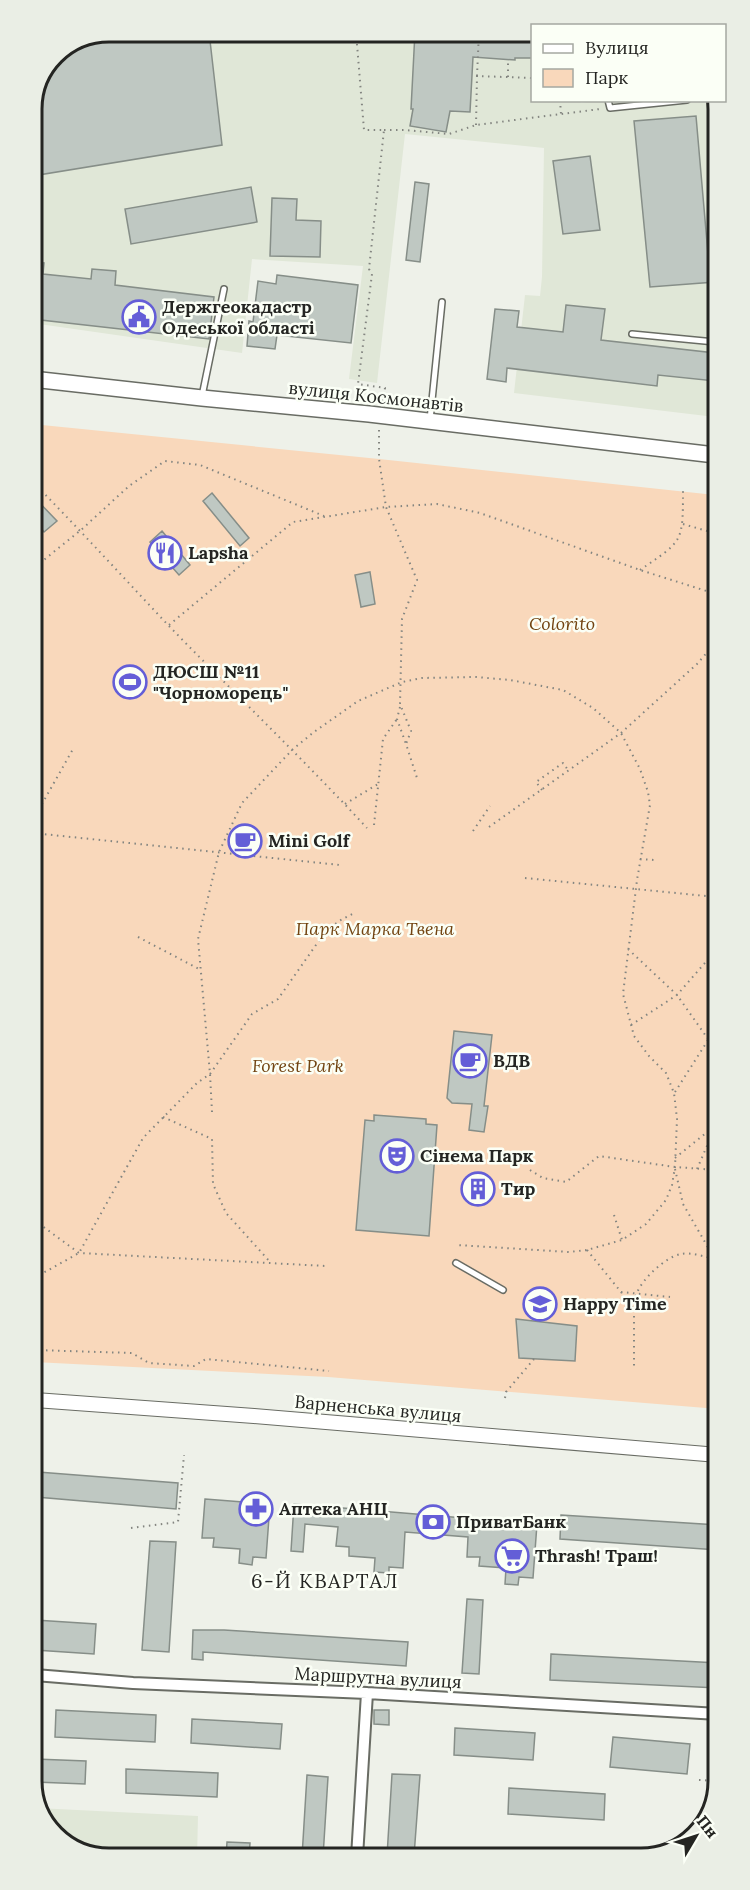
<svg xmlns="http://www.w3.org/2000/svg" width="750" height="1890" viewBox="0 0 750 1890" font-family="Lora,serif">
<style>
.built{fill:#e0e7d7}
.green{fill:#f9d8bb}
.building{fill:#bfc8c2;stroke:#868e88;stroke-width:1.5}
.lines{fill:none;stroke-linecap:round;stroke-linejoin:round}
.service-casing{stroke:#696c64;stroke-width:8}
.minor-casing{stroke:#696c64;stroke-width:14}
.tertiary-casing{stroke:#696c64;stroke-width:16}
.secondary-casing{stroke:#696c64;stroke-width:18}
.path{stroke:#838580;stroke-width:2;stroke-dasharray:1.5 4.5;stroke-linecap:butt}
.service{stroke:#fff;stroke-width:5}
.minor{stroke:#fff;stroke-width:10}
.tertiary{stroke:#fff;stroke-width:14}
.secondary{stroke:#fff;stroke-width:15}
.labels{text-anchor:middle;stroke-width:5;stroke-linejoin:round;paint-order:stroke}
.poi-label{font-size:18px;font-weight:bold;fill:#242522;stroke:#fbfff6;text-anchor:start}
.street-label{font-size:18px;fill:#242522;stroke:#fbfff6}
.park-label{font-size:18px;font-style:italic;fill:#724411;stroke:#fbfff6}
.neighbourhood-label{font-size:20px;letter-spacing:1.5px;fill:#242522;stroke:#fbfff6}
.rim{fill:none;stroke:#242522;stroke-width:3}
</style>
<rect width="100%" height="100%" fill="#eef1e9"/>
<!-- built -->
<path class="built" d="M109,32H532V100L580,101L581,103L596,100L715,101V417L514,393L525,295L540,296L542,277L544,148L405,134L377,383L349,379L363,266L252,259L242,353L32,323V104L54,54Z
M37,1808L198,1816L197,1858H103L61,1842Z"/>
<!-- green -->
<path class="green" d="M32,424L379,459L715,495L718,1409L328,1377L34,1362Z"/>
<!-- building -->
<path class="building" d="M109,32H209L222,145L32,176V104L54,54Z
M415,32H532V58H515V60L473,57L470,112L450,111L446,132L410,126L413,109H411Z
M696,116L708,254H715V282L650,287L634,121Z
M590,156L600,230L563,234L553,161Z
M415,182L429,184L420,262L406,260Z
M251,187L257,222L131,244L125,209Z
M272,198L297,199L296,220L321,221L320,257L270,256Z
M32,262L44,263L43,274L91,279L92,269L116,271L115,285L214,297L209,339L32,319Z
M277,275L358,285L351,343L277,335L275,349L247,346L249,321L253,322L258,281L276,284Z
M566,305L605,309L601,340L715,353V381L658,375L657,386L507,368L506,382L487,379L495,309L519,311L517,327L563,332Z
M212,493L249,538L240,546L203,501Z
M33,496L57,521L44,532L39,526L33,530Z
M162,531L190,565L179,575L150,542Z
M370,572L375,604L361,607L355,575Z
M454,1031L492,1035L484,1106H488L484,1132L469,1130L472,1104L452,1103L447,1098Z
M374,1115L426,1119V1124L437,1125L429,1236L356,1230L365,1120L374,1121Z
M468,1179L489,1180L488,1199L467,1197Z
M516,1319L577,1326L575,1361L519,1358Z
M38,1472L178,1483L176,1509L36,1497Z
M205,1499L270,1504L266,1558L253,1557L252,1565L239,1563L240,1549L213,1547L214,1538H202Z
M294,1504L537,1524L533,1578L519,1577L518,1585L505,1584L506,1568L479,1566L480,1557H467L468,1537L405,1532L403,1568L389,1567V1573L374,1572L375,1558L349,1556V1547L336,1546L338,1527L305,1524L303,1552L291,1551Z
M561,1515L718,1525V1550L560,1539Z
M150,1541L176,1542L169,1652L142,1650Z
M467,1599L483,1600L479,1674L462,1673Z
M35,1620L96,1624L94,1654L35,1650Z
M193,1630H224L408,1642L406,1666L203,1652V1660L192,1659Z
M551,1654L718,1663V1688L550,1680Z
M56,1710L156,1715L155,1742L55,1737Z
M374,1710H389V1725L374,1724Z
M192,1719L282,1724L280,1749L191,1743Z
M455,1728L535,1733L533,1760L454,1755Z
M613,1737L690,1744L687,1774L610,1767Z
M35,1759L86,1761L85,1784L35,1782Z
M126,1769L218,1773L217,1797L126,1793Z
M392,1774L420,1775L414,1856H387Z
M307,1775L328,1777L323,1857H302Z
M509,1788L605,1794L604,1820L508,1814Z
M227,1842L250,1843L249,1857H226Z"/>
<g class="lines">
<defs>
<path id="service" d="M608,100L610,108L687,100
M632,334L715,342
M202,396L224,289
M430,420L442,302
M456,1263L503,1290"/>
<path id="minor" d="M35,1675L133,1683L367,1693L718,1714
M357,1857L367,1693"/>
<path id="tertiary" d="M35,1400L254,1416L718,1455"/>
<path id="secondary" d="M32,379L202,398L369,414L715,455"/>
</defs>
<!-- service casing -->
<use href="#service" class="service-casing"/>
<!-- minor casing -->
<use href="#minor" class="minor-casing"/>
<!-- tertiary casing -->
<use href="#tertiary" class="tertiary-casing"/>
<!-- secondary casing -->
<use href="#secondary" class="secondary-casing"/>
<!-- path -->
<path class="path" d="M356,32L364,130H384L369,269L372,274L358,384L385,388L383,401
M477,76L479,32
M508,77V59
M560,100L561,114
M476,125L477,76L532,78
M384,130H405L449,134L476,125L600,109
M379,430V459L386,507L417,580L402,619L400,704L411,731L406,744L417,778
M33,482C79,529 123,577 168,625C234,693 302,758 367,828
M713,523H716
M683,524L707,531L716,553
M640,570C682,541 683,544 683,491
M33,573L40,563L81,530L129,486L165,461L200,465L324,516
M169,625L293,522L386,507L437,504L480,513L640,570L716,594
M400,707L397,719L406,744
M542,790L536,782L563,763L568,770
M345,804L378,784
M33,820L73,749
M374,825L383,739L397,719
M489,827L621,733L697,664L716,642
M473,831L490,806
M33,833L340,865
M640,859L654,860
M525,878L716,897
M138,937L201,970
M628,949L677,995L708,1039L717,1048
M631,1025L677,995L717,949
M675,1092L717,1026
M212,1112L210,1074L198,939L219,852L242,803L293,749L314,732L358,701L402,682L422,678L476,677L510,680L563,690L593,708L621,733L640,769L648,792L650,805L637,880L623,994L634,1036L649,1056L666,1073L674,1093L677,1119L675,1167L672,1185L666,1200L646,1224L622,1240L587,1250L569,1252L457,1245
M163,1117L212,1139L213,1184L226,1213L271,1263
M675,1158L717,1124
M675,1169L683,1204L717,1263
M697,1169L716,1125
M530,1170L543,1178L566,1182L599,1156L675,1167L717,1170
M614,1215L622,1240
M34,1220L79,1253L326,1266
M587,1250L621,1292L670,1297
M34,1278L79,1253L143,1138L197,1083L210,1074L252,1014L278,999L323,935L339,921L356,912
M621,1292L634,1310C635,1305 635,1299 636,1295C641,1280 665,1257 681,1254C692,1252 705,1257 715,1259
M634,1310V1366
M34,1350L132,1353L149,1363L194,1366L206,1359L329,1371
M505,1398L506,1392L534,1359
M131,1528L178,1522L184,1455
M699,1780L718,1781"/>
<!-- service -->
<use href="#service" class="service"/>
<!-- minor -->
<use href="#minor" class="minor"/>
<!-- tertiary -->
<use href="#tertiary" class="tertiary"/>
<!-- secondary -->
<use href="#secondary" class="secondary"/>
</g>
<!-- icons -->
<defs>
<symbol id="civic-ring" viewBox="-11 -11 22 22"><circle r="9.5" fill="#fbfff6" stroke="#645ed7" stroke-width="1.5"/><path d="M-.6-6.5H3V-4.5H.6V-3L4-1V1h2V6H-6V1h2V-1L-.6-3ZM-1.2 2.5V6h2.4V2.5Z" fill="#645ed7"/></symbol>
<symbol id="restaurant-ring" viewBox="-11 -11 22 22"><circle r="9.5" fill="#fbfff6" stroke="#645ed7" stroke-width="1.5"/><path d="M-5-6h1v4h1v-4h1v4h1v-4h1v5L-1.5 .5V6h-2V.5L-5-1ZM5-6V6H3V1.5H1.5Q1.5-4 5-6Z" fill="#645ed7"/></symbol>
<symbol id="stadium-ring" viewBox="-11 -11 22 22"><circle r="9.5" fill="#fbfff6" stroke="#645ed7" stroke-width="1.5"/><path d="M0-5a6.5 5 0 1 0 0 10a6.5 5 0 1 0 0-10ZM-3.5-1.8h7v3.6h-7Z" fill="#645ed7"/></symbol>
<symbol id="cafe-ring" viewBox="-11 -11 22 22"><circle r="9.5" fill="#fbfff6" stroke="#645ed7" stroke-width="1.5"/><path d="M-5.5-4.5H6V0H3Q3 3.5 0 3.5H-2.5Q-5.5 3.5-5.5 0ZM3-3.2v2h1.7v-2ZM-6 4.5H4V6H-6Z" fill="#645ed7"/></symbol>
<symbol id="theatre-ring" viewBox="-11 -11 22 22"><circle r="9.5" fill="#fbfff6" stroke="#645ed7" stroke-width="1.5"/><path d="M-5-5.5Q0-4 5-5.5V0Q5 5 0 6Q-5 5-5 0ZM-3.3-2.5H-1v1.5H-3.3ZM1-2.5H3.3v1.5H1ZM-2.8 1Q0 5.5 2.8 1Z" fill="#645ed7"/></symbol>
<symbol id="building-ring" viewBox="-11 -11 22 22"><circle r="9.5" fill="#fbfff6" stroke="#645ed7" stroke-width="1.5"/><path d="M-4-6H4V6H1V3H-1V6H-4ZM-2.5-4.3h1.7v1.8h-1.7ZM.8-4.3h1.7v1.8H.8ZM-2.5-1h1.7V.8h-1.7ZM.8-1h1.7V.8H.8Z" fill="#645ed7"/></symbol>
<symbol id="school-ring" viewBox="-11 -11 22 22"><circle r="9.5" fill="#fbfff6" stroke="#645ed7" stroke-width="1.5"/><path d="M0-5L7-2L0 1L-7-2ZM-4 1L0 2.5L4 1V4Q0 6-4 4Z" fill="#645ed7"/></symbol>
<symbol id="pharmacy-ring" viewBox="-11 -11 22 22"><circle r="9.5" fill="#fbfff6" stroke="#645ed7" stroke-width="1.5"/><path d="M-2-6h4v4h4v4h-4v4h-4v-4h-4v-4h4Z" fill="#645ed7"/></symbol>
<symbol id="bank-ring" viewBox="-11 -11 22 22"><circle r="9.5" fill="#fbfff6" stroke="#645ed7" stroke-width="1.5"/><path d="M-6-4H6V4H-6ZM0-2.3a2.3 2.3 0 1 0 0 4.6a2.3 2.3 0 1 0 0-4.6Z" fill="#645ed7"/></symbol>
<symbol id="supermarket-ring" viewBox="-11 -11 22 22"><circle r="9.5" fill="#fbfff6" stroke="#645ed7" stroke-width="1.5"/><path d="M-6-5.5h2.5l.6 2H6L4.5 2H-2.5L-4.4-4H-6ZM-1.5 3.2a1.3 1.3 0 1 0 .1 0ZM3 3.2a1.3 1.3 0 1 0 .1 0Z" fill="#645ed7"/></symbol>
</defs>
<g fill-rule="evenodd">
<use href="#civic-ring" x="120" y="298" width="38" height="38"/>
<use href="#restaurant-ring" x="146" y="534" width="38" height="38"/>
<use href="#stadium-ring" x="111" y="663" width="38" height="38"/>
<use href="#cafe-ring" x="226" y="822" width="38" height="38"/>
<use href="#cafe-ring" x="451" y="1042" width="38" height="38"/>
<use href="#theatre-ring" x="378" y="1137" width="38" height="38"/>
<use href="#building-ring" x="459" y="1170" width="38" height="38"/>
<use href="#school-ring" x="521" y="1285" width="38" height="38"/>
<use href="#pharmacy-ring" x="237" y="1490" width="38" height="38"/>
<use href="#bank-ring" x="414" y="1503" width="38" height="38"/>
<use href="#supermarket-ring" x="493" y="1537" width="38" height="38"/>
</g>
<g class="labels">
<!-- poi labels -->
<g class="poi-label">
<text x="162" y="313">Держгеокадастр<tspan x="162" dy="21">Одеської області</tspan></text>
<text x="188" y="559">Lapsha</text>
<text x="153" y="678">ДЮСШ №11<tspan x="153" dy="21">"Чорноморець"</tspan></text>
<text x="268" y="847">Mini Golf</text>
<text x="493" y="1067">ВДВ</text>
<text x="420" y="1162">Сінема Парк</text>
<text x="501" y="1195">Тир</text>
<text x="563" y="1310">Happy Time</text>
<text x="279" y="1515">Аптека АНЦ</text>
<text x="456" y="1528">ПриватБанк</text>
<text x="535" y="1562">Thrash! Траш!</text>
</g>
<!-- street labels -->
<g class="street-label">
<text transform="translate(376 397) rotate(6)" y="6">вулиця Космонавтів</text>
<text transform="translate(378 1409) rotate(5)" y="6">Варненська вулиця</text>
<text transform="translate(378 1678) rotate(3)" y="6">Маршрутна вулиця</text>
</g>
<!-- park labels -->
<g class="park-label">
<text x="562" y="630">Colorito</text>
<text x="375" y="935">Парк Марка Твена</text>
<text x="298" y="1072">Forest Park</text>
</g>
<!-- neighbourhood labels -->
<g class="neighbourhood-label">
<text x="325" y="1588">6-Й КВАРТАЛ</text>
</g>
</g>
<!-- crop -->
<path d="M0 0H750V1890H0ZM109 42H641A67 67 0 0 1 708 109V1781A67 67 0 0 1 641 1848H109A67 67 0 0 1 42 1781V109A67 67 0 0 1 109 42Z" fill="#eaeee5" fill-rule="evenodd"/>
<path class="rim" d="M109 42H641A67 67 0 0 1 708 109V1781A67 67 0 0 1 641 1848H109A67 67 0 0 1 42 1781V109A67 67 0 0 1 109 42Z"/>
<!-- legend -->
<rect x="531" y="24" width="195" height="78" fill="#fbfff6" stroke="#a5a8a1" stroke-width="1.5"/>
<rect x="543" y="44" width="30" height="9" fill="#ffffff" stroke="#a5a8a1" stroke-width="1.5"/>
<text x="585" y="54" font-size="18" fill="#242522">Вулиця</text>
<rect x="543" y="69" width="30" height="18" fill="#f9d8bb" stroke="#a5a8a1" stroke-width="1.5"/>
<text x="585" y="84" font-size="18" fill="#242522">Парк</text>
<!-- north arrow -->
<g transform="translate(696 1836) rotate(51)" stroke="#fbfff6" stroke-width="4.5" paint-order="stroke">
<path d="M0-4.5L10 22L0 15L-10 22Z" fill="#242522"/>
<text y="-9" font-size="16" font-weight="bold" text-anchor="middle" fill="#242522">Пн</text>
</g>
</svg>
